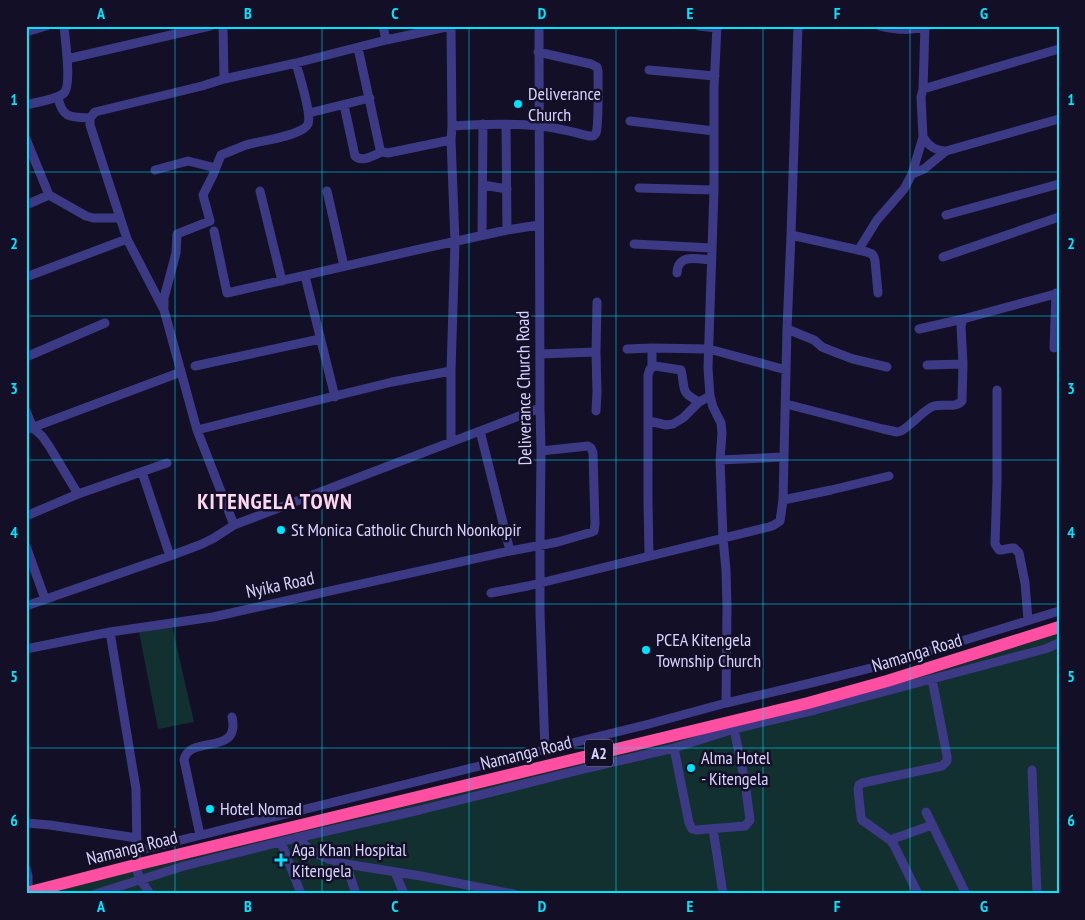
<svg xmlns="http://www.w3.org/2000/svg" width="1085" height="920" viewBox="0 0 1085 920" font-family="'PT Sans Narrow',sans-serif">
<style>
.green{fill:#12302f}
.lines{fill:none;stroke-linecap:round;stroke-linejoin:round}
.minor{stroke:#3d3a85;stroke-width:9}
.highway{stroke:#ff4fa3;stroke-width:12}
.grid{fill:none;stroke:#00e5ff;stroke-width:1;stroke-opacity:0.55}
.poi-dot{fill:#00e5ff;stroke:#130f26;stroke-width:2}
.labels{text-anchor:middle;stroke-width:5;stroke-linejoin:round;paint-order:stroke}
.shield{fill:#130f26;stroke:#9e99be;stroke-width:1}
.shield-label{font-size:16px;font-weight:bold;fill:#d9d4ff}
.poi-label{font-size:18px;fill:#d9d4ff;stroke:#130f26;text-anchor:start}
.street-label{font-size:18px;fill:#d9d4ff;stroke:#130f26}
.district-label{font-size:22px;font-weight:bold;letter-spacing:1px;fill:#ffd6f0;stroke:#130f26}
.neatline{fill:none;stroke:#00e5ff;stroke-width:2}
.grid-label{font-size:16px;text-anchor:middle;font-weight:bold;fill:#00e5ff}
</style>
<rect width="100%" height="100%" fill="#130f26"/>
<!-- green -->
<path class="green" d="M172,626L194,722L158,729L139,632Z
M1059,628V894H26L661,738Z"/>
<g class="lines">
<!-- minor -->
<path class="minor" d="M223,26L224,79
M383,26L386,40
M451,26L452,126L451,140L455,242L451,371V441
M539,26L540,408L541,451L540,545V613L545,750
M699,26L717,28
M880,26C898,30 909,31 927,26
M925,26L923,89L921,97L923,137C928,146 937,151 946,151
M26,32L46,26
M358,48L380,149L382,152L388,153L451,140
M67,59L210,26
M649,70L715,76
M923,89L1059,49
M58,97C62,118 70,117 90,118
M26,105C36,102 56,100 64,93C72,85 65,39 64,26
M344,105L355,156C363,163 373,155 382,152
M309,113L370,98
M630,121L714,131
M506,125L507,230
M452,126C481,124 510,123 539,126C556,127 572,132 589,136C593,136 594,137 596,133C599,125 598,83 598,71L597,67L591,64L538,52
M26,139L49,195
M155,170L188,161L216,168
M912,174L924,169L946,151L1059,119
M483,185L507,189
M639,188L714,190
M260,191L282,281
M327,191L344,266
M26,205L49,195L86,216L93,218H120
M946,215L1059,184
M214,231L227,293L416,250L507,230L539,225
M482,235L483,124
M791,235L867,252L872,254L874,257L875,261L878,293
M634,244L712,248
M859,249L877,220L904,189L912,174L923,137
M943,257L1059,217
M677,273C678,253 697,259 711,260
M305,276L335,397
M26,277L127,239
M164,307V298L176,253L177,234L210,221L203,195L213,175L221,155C229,152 238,148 246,145C258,141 303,136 308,124C312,114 299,75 296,63
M787,329L814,340L822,347L837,353L853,359L887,367
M919,329L963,319
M1054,348L1056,293
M627,349L652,348L709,349L786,370
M596,352L597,302
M540,354L596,352L597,393L596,411
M26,357L105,323
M927,365L963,364
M195,366L320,339
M652,367V348
M997,390V482L995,544L999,550H1001L1012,548H1014L1019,553L1025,583L1028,620
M710,396L713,407L721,423L722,433L720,460L723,538L726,570L727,607L726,703
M786,404L883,429L897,432L901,431C912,425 924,409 934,406C944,403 954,409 962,401L963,364L961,326L963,319L1059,293
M26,411L33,428L42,436L49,446L78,494
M649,421L666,425L673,424L683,418L699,402L710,396L708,368L714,190V88L717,26
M26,430L181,372
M197,430L392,382L451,371
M480,431L510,551
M720,460L783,457
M142,472L170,556
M783,500L831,490L889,476
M26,516L78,494L167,463
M234,525L197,430L164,310L127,239L90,125V118L95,112L202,86L224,79L296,63L386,40L451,26
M26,546L45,599
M649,556L648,502V375L650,369L655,366L681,370C686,390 679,391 699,402
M491,593L528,586L769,527L774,525L780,521L783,500L787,329L791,235L798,26
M26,606L170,556L202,544L214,538L234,525L540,408
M110,632L136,789L137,851L135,865L140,879L150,894
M26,649L110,632L213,617L510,551L558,542L592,532L594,531L595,524L593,453L591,448L588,446L541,451
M674,748L689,823L692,829L696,830L745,826L750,820L745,782L734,729
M1032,770L1037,894
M926,812L966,894
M26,823L50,825L137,838
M713,829L723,894
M200,835L184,760C189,734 241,757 232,717
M296,838L317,854L328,859L346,864L421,876L514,894
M890,840L932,825
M281,842L301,894
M137,851L649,724L726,703L815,682L887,664L1059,611
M346,864L356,894
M26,868L28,876V892
M395,872L404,894
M95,894L184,866L296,838L420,810L580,770L674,748L734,729L815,710L1045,649L1059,643
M918,894L894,845L890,840L862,820L861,817L858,789L859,785L862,783L942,766L947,761V756L932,679"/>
<!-- highway -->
<path class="highway" d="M26,893L135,865L808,703L887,681L1059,627"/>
</g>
<!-- grid -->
<path class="grid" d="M175,26V894M322,26V894M469,26V894M616,26V894M763,26V894M910,26V894M26,172H1059M26,316H1059M26,460H1059M26,604H1059M26,748H1059"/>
<!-- markers -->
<g class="poi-dot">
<circle cx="518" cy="104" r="5"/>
<circle cx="281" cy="530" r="5"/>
<circle cx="646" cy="650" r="5"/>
<circle cx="691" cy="768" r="5"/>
<circle cx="210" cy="809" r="5"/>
<path d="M278.5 852.5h5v5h5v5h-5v5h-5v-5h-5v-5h5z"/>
</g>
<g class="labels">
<!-- shield labels -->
<rect class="shield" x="585" y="739.5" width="28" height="27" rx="4"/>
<g class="shield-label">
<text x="599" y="759">A2</text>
</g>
<!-- poi labels -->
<g class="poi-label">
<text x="528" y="100">Deliverance<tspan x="528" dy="21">Church</tspan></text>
<text x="291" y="536">St Monica Catholic Church Noonkopir</text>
<text x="656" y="646">PCEA Kitengela<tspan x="656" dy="21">Township Church</tspan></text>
<text x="701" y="764">Alma Hotel<tspan x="701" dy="21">- Kitengela</tspan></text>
<text x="220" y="815">Hotel Nomad</text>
<text x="292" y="856">Aga Khan Hospital<tspan x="292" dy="21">Kitengela</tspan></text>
</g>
<!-- street labels -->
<g class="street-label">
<text transform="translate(524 388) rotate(-91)" y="6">Deliverance Church Road</text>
<text transform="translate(280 585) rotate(-12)" y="6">Nyika Road</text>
<text transform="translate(917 653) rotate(-17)" y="6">Namanga Road</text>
<text transform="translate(526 753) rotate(-14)" y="6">Namanga Road</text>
<text transform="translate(132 848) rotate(-14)" y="6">Namanga Road</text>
</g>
<!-- district labels -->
<g class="district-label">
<text x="275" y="509">KITENGELA TOWN</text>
</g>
</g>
<!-- border -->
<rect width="1085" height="920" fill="none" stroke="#130f26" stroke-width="55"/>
<rect x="28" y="28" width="1030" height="864" class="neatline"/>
<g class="grid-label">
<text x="101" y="19">A</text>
<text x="248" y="19">B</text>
<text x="395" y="19">C</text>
<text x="542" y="19">D</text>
<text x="690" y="19">E</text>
<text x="837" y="19">F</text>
<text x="984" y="19">G</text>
<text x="14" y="105">1</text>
<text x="1071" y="105">1</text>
<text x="14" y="249">2</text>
<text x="1071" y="249">2</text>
<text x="14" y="394">3</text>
<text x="1071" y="394">3</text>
<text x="14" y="538">4</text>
<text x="1071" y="538">4</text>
<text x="14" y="682">5</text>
<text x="1071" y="682">5</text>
<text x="14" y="826">6</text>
<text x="1071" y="826">6</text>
<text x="101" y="912">A</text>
<text x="248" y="912">B</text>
<text x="395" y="912">C</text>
<text x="542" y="912">D</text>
<text x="690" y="912">E</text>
<text x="837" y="912">F</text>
<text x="984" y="912">G</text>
</g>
</svg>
